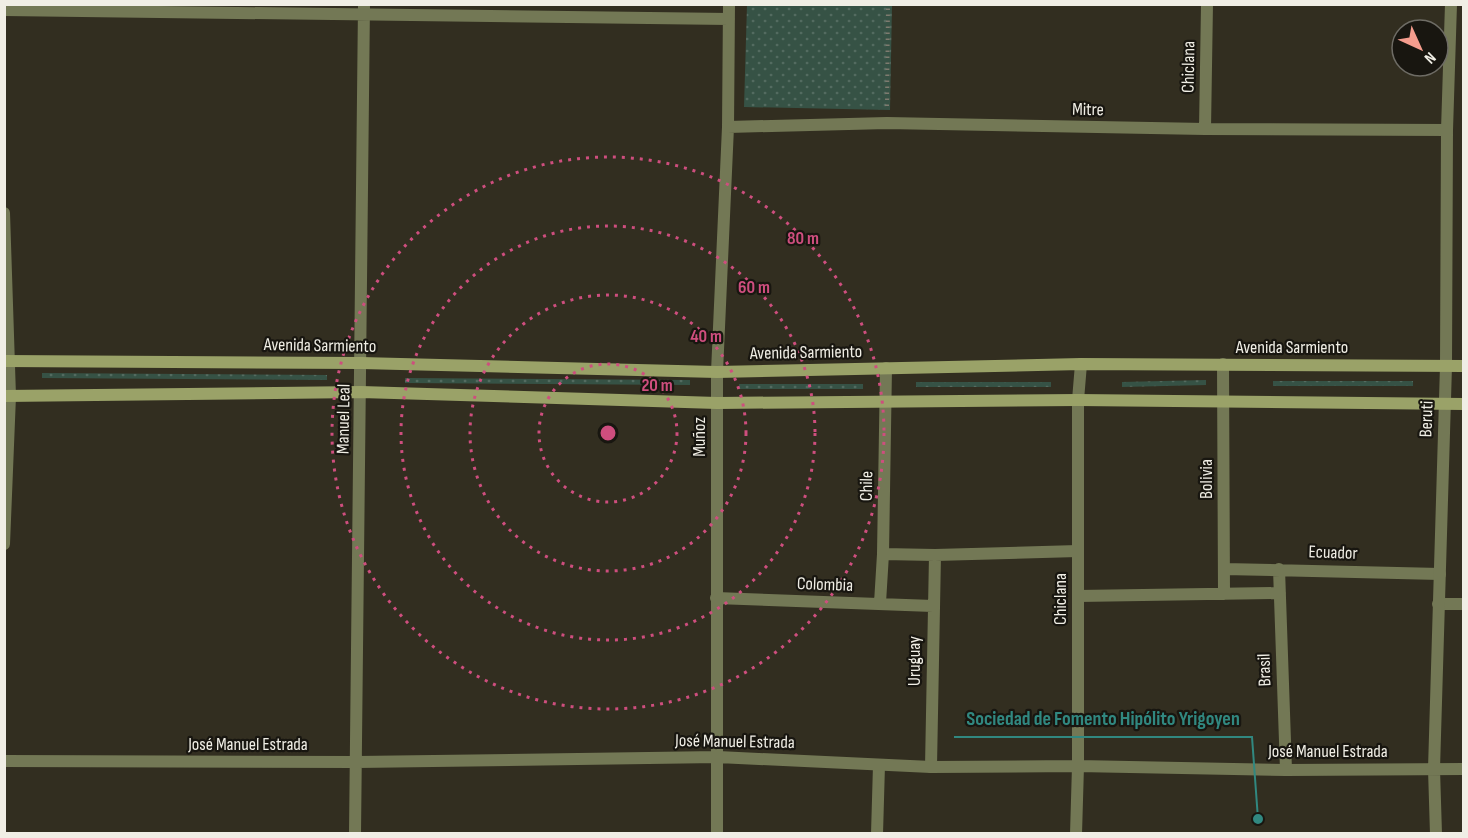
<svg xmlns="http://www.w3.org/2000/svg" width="1468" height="838" viewBox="0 0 1468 838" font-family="'Sofia Sans Condensed',sans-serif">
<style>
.grass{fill:url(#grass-dots)}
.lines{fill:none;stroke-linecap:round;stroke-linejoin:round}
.path{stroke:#7e7b6f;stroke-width:4;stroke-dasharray:1.5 4.5;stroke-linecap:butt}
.lane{stroke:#737855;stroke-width:12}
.street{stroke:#737855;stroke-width:12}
.secondary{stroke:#9aa268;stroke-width:12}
.ring{fill:none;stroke:#ce4e7e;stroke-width:3;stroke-dasharray:3 6}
.labels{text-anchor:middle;stroke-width:4.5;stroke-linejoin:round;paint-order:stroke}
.street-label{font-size:18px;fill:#f0eee5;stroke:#181610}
.centre{fill:#ce4e7e;stroke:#181610;stroke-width:3}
.ring-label{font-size:18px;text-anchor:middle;font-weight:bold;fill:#ce4e7e;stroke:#181610;stroke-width:4.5;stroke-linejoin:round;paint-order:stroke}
.leader{fill:none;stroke:#318880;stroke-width:2}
.callout-dot{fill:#318880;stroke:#181610;stroke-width:2}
.callout-label{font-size:20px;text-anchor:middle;font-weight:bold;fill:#318880;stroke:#181610;stroke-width:4.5;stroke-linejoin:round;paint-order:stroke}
</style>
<defs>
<pattern id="grass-dots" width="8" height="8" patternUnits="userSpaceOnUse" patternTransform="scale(1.5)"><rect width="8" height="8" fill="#365245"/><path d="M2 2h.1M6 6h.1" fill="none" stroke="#536b60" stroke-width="1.8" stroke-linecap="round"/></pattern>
</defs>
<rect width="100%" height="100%" fill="#322e20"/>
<!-- grass -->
<path class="grass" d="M747,5H892L890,110L744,107Z
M42,373L327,375V380L42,378Z
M405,378L690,380V385L405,383Z
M1206,380V385L1122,387V382Z
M1273,381H1413V386H1273Z
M916,382H1051V387H916Z
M739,384H863V389H739Z"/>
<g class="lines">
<!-- path -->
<path class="path" d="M887,106L888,4"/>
<!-- lane -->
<path class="lane" d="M1223,364L1224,594
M883,554L935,555L1078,551
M1224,569L1440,574
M1279,569L1286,770
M1078,596L1280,593
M716,598L933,606
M880,603L883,554L886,368
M1438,604H1464
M931,767L935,555
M877,834L879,765"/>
<!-- street -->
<path class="street" d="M4,10L729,19
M728,127L887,123L1205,129L1447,130
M1205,129L1207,4
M4,213L10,396L4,544
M4,761L357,762L718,757L931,767L1078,766L1286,770L1464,769
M355,834L364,4
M717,834V372L728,127L729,4
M1076,834L1078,766V400L1081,364
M1436,834L1434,769L1446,366L1447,130L1451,4"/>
<!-- secondary -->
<path class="secondary" d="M4,361L361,363L717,372L1081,364L1464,366
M4,396L361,392L717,403L1078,400L1464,404"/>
</g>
<!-- distance rings -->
<g class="ring">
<circle cx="608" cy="433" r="69"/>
<circle cx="608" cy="433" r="138"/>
<circle cx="608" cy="433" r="207"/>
<circle cx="608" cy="433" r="276"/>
</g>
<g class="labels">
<!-- street labels -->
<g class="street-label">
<text transform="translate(1188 67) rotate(-89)" y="6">Chiclana</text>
<text transform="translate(1088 109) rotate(1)" y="6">Mitre</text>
<text transform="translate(320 345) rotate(1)" y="6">Avenida Sarmiento</text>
<text x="1292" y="353">Avenida Sarmiento</text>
<text transform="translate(806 352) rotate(-1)" y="6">Avenida Sarmiento</text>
<text transform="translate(343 419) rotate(-89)" y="6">Manuel Leal</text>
<text transform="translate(1426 419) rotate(-88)" y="6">Beruti</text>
<text transform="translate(699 437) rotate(-90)" y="6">Muñoz</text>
<text transform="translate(1206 479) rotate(-90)" y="6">Bolivia</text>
<text transform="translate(866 486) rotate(-89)" y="6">Chile</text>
<text transform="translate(1333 552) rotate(2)" y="6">Ecuador</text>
<text transform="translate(825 584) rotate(2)" y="6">Colombia</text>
<text transform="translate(1060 599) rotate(-90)" y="6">Chiclana</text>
<text transform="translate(914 661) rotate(-90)" y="6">Uruguay</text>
<text transform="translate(1264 670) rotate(-92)" y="6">Brasil</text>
<text transform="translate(735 741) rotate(1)" y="6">José Manuel Estrada</text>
<text x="248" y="750">José Manuel Estrada</text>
<text x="1328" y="757">José Manuel Estrada</text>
</g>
</g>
<circle cx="608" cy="433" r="9" class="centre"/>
<g class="ring-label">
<text x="803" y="244">80 m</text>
<text x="754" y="293">60 m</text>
<text x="706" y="342">40 m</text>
<text x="657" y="391">20 m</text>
</g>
<!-- callouts -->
<path class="leader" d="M1258 819L1252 737H954"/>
<circle class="callout-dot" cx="1258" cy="819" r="6"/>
<g class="callout-label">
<text x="1103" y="725">Sociedad de Fomento Hipólito Yrigoyen</text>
</g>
<!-- border -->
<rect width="1468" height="838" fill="none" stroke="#f0eee5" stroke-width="12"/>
<!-- north arrow -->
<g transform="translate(1420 48) rotate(135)"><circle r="28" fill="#181610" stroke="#6e6c65" stroke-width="1.5"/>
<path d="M0-4.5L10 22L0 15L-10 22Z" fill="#f59d8e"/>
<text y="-9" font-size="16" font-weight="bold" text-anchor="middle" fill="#f0eee5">N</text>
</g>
</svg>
